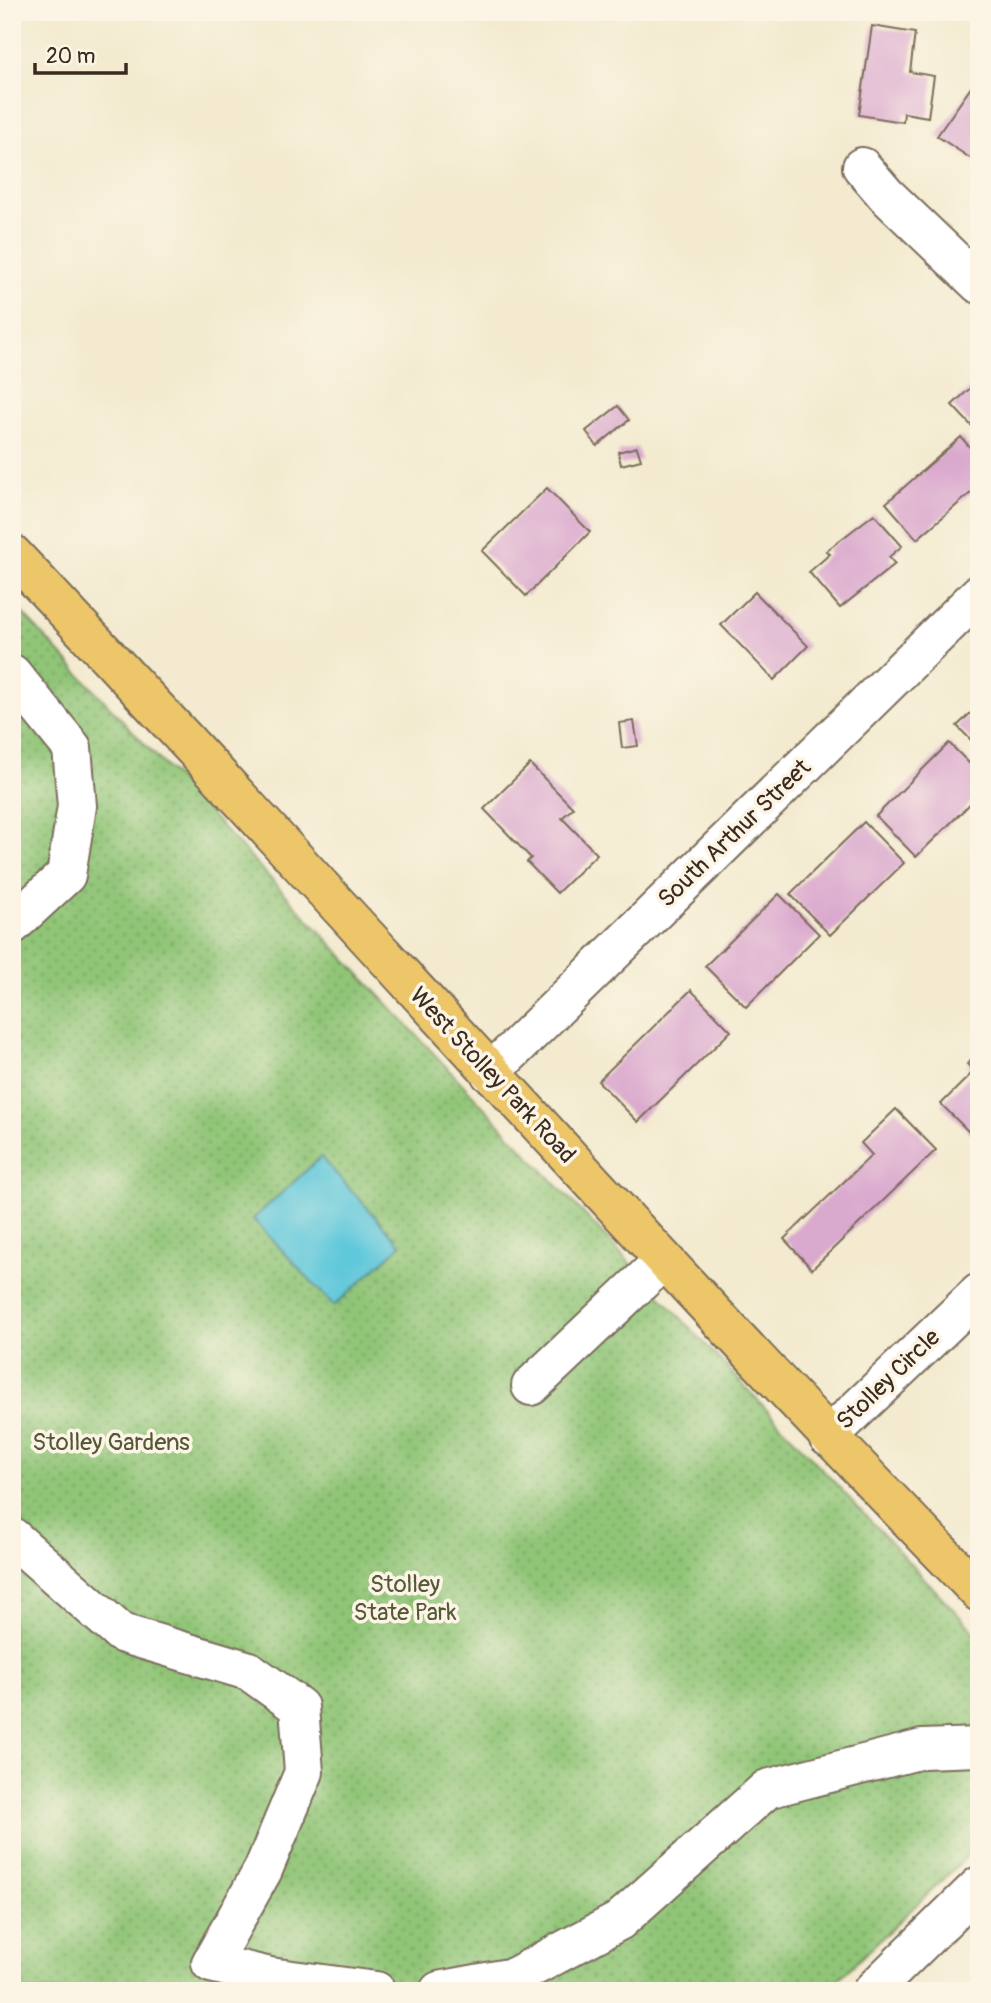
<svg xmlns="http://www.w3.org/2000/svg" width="991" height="2003" viewBox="0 0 991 2003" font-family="Pangolin,sans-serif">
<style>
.green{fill:url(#green-dots);stroke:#66784a;stroke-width:2}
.water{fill:#5fc8db;stroke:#4d797c;stroke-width:2}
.building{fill:#daa9ce}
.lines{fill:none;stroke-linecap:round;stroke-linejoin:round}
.minor-casing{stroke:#7b6d5c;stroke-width:42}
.major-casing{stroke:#7b6d5c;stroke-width:42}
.minor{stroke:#fff;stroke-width:38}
.major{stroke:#ecc669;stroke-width:38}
.labels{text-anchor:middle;stroke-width:7;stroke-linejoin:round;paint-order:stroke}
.street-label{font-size:24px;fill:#3b2a1e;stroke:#fcf5e5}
.park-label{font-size:24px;fill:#545839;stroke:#fcf5e5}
</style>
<defs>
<pattern id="green-dots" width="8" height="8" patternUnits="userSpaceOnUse" patternTransform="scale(1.75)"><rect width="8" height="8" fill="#90c577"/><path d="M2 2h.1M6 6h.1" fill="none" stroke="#77a061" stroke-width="1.8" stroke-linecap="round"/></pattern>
</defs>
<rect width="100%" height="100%" fill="#fcf5e5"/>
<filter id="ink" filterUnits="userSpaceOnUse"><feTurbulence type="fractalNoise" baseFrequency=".0143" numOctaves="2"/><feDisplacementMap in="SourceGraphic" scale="14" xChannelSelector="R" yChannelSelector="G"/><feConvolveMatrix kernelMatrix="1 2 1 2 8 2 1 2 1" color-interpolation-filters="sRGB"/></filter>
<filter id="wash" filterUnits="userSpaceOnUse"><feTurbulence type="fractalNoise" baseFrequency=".00686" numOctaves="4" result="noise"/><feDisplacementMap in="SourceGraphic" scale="28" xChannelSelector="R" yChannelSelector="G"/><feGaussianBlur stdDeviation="1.57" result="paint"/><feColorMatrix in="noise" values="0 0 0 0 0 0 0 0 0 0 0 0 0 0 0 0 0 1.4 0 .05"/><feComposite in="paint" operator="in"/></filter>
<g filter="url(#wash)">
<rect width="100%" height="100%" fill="#f3eacf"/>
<!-- green -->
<path class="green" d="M12,602L979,1637V1845L826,1991H12Z"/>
<!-- water -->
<path class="water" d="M321,1157L401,1245L334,1306L253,1219Z"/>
<g id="blocks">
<!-- building -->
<path class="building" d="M872,26L915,33L910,72L934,76L928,117L904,113L903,122L859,115Z
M979,76V164L937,136Z
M979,380V434L952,405Z
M618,406L629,420L597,446L586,431Z
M961,437L979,458V486L917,539L886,503Z
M637,447L641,460L621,465L618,452Z
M547,488L590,532L526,596L482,551Z
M874,514L902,546L889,557L895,564L840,608L809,572L830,554L826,551Z
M755,592L808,646L774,680L721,625Z
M979,705V748L957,726Z
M634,721L638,746L622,748L619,723Z
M949,743L979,773V795L916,857L876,816Z
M530,764L573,808L562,818L597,854L557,893L527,862L531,858L484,809Z
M864,822L904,863L830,935L790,894Z
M779,894L819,934L746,1007L705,966Z
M691,990L731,1031L638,1122L598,1081Z
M979,1052V1126L971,1134L941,1104L974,1071L967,1064Z
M896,1109L936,1150L812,1269L784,1239L872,1155L861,1143Z"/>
</g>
</g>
<g filter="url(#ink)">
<use href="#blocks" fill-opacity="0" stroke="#7b6d5c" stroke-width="2"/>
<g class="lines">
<defs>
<path id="minor" d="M862,167L886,195L979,284
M12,674L72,748L77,806L66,875L12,925
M490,1073L979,594
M531,1386L663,1261
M828,1437L979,1293
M12,1537L121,1633L249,1671L299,1707L304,1772L263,1870L211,1963L270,1977L376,1991
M439,1991L514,1977L619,1921L767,1789L922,1749L979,1747
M872,1991L979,1886"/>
<path id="major" d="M12,554C337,898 649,1253 979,1592"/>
</defs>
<!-- minor casing -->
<use href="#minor" class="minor-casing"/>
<!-- major casing -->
<use href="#major" class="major-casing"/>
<!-- minor -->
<use href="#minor" class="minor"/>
<!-- major -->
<use href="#major" class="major"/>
</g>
</g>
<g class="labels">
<!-- street labels -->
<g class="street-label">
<text transform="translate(734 833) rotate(-44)" y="8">South Arthur Street</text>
<text transform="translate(493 1075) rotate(47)" y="8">West Stolley Park Road</text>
<text transform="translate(888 1379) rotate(-44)" y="8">Stolley Circle</text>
</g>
<!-- park labels -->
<g class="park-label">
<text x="111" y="1450">Stolley Gardens</text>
<text x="405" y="1592">Stolley<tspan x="405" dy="28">State Park</tspan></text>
</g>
</g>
<!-- margin -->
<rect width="991" height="2003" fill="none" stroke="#fcf5e5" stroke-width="42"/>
<!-- scale -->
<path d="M35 63v10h91v-10" fill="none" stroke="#3b2a1e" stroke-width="3.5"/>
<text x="46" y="63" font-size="21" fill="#3b2a1e" stroke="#fcf5e5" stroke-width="5" paint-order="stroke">20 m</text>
</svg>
